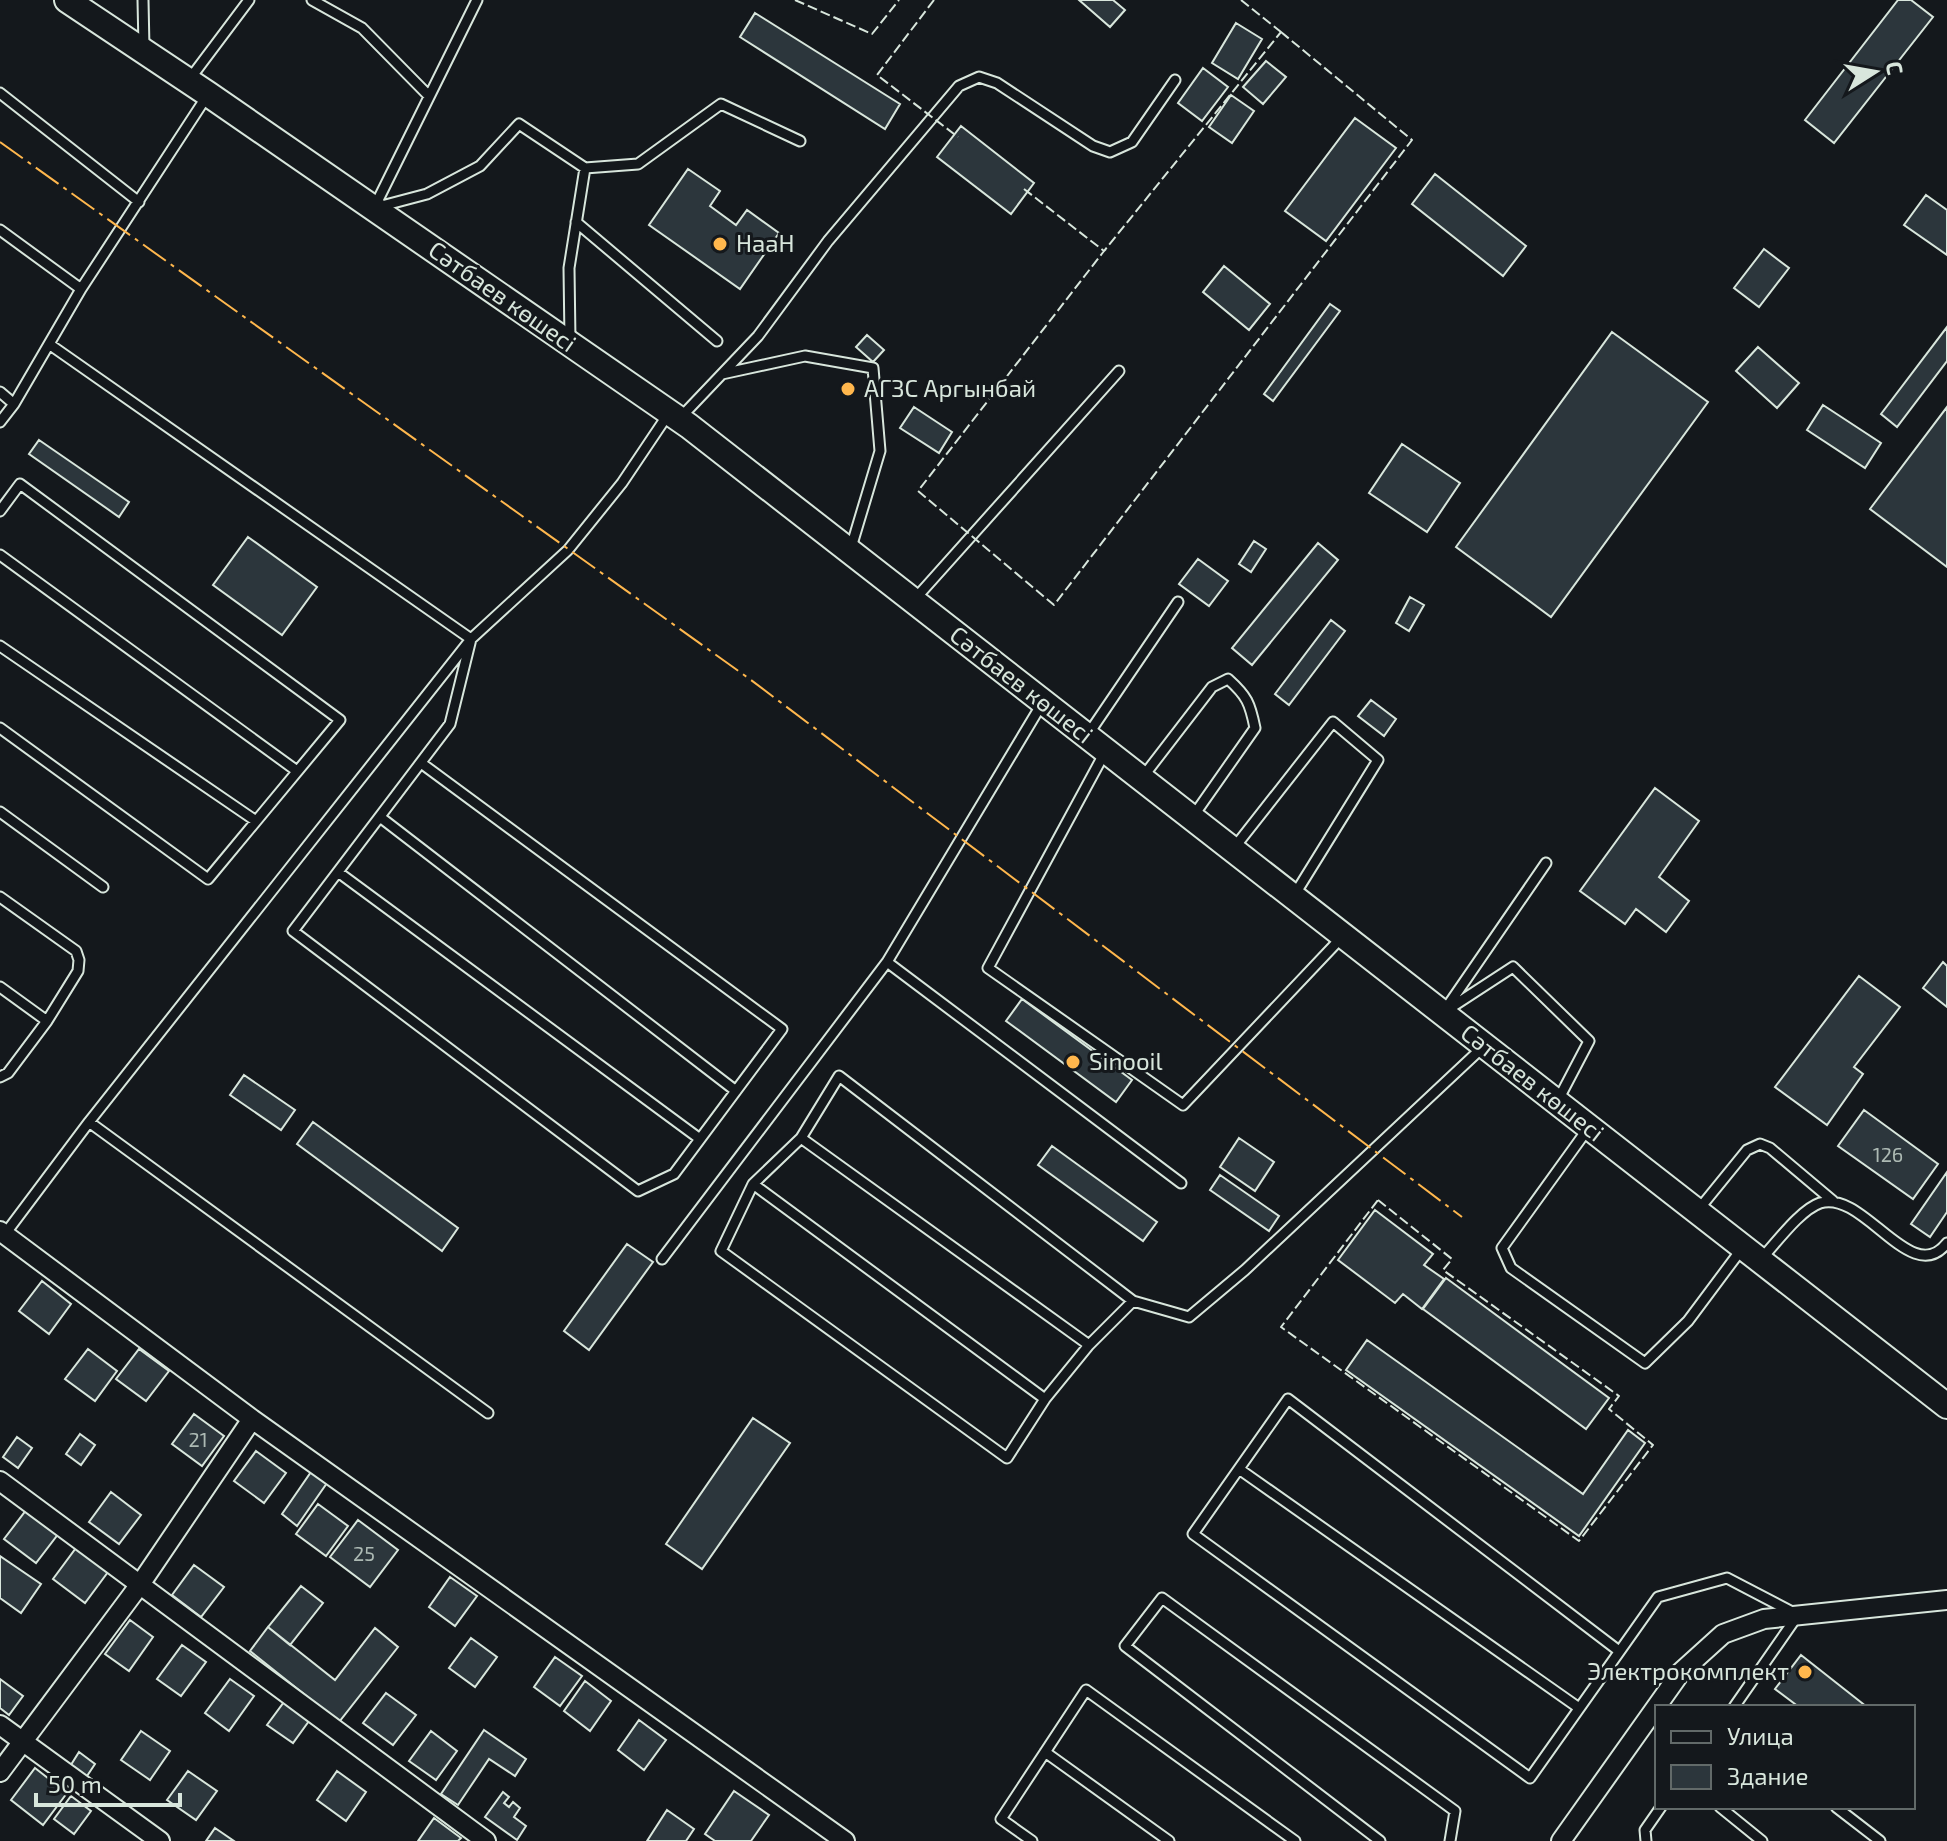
<svg xmlns="http://www.w3.org/2000/svg" width="1947" height="1841" viewBox="0 0 1947 1841" font-family="'Exo 2',sans-serif">
<style>
.building{fill:#2c363c;stroke:#d8e6dc;stroke-width:2}
.lines{fill:none;stroke-linecap:round;stroke-linejoin:round}
.lane-casing{stroke:#d8e6dc;stroke-width:13}
.street-casing{stroke:#d8e6dc;stroke-width:22}
.secondary-casing{stroke:#d8e6dc;stroke-width:28}
.lane{stroke:#14181c;stroke-width:9}
.street{stroke:#14181c;stroke-width:18}
.secondary{stroke:#14181c;stroke-width:24}
.fence{stroke:#d8e6dc;stroke-width:2;stroke-dasharray:10 4;stroke-linecap:butt}
.power{stroke:#ffb74d;stroke-width:2;stroke-dasharray:28 6 4 6;stroke-linecap:butt}
.poi-dot{fill:#ffb74d;stroke:#14181c;stroke-width:3}
.labels{text-anchor:middle;stroke-width:6;stroke-linejoin:round;paint-order:stroke}
.number-label{font-size:20px;fill:#adbab4}
.poi-label{font-size:24px;fill:#d8e6dc;stroke:#14181c;text-anchor:start}
.street-label{font-size:24px;fill:#d8e6dc;stroke:#14181c}
</style>
<rect width="100%" height="100%" fill="#14181c"/>
<!-- building -->
<path class="building" d="M1079,0H1113L1125,10L1110,27Z
M1898,0H1911L1933,17L1834,143L1805,120Z
M755,13L900,104L885,129L740,37Z
M1236,23L1262,39L1238,79L1212,63Z
M1266,61L1286,77L1263,104L1243,87Z
M1203,68L1228,87L1202,121L1178,103Z
M1231,95L1254,111L1232,143L1209,127Z
M1355,118L1396,148L1326,241L1285,211Z
M961,126L1034,183L1011,214L937,157Z
M688,169L720,191L710,206L736,225L747,210L779,233L740,289L649,225Z
M1435,174L1526,246L1503,276L1412,204Z
M1926,195L1947,210V255L1904,225Z
M1764,249L1789,268L1759,307L1734,288Z
M1224,266L1270,304L1249,330L1203,292Z
M1330,304L1340,311L1273,401L1264,394Z
M1947,327V361L1897,427L1881,414Z
M1612,332L1708,402L1551,617L1456,547Z
M867,335L884,350L873,362L856,347Z
M1758,347L1799,383L1777,408L1736,371Z
M1823,405L1881,443L1865,468L1807,430Z
M914,407L952,432L939,453L900,428Z
M1947,407V567L1870,509Z
M39,440L129,502L119,517L29,454Z
M1402,444L1460,483L1427,532L1369,493Z
M248,537L317,587L282,635L213,585Z
M1254,541L1266,549L1251,572L1239,564Z
M1318,543L1338,560L1252,665L1232,648Z
M1198,559L1228,581L1209,606L1179,584Z
M1410,597L1424,605L1409,631L1396,623Z
M1331,620L1345,631L1289,705L1275,694Z
M1371,700L1396,719L1384,736L1358,716Z
M1655,788L1699,821L1659,877L1689,901L1666,932L1636,909L1625,924L1580,891Z
M1943,962L1947,966V1007L1923,988Z
M1859,976L1900,1007L1854,1067L1863,1074L1827,1125L1775,1087Z
M1022,999L1132,1080L1116,1102L1006,1021Z
M244,1075L295,1110L281,1130L230,1095Z
M1864,1110L1938,1164L1913,1199L1838,1146Z
M313,1122L458,1228L442,1251L297,1144Z
M1239,1138L1274,1162L1255,1191L1220,1167Z
M1052,1146L1157,1222L1143,1241L1038,1165Z
M1947,1172V1212L1930,1237L1911,1224Z
M1220,1175L1279,1216L1269,1231L1210,1190Z
M1375,1210L1433,1254L1424,1265L1444,1279L1422,1309L1403,1294L1395,1303L1338,1260Z
M627,1244L653,1262L589,1350L564,1331Z
M1446,1278L1609,1398L1586,1429L1423,1309Z
M42,1281L71,1304L49,1334L19,1311Z
M1367,1340L1583,1494L1628,1430L1645,1443L1579,1536L1346,1370Z
M88,1349L117,1371L95,1401L65,1379Z
M139,1349L169,1371L146,1401L116,1379Z
M194,1414L224,1436L202,1466L172,1444Z
M753,1418L790,1443L702,1569L666,1544Z
M80,1434L95,1445L81,1465L66,1454Z
M17,1437L32,1448L18,1468L3,1457Z
M256,1451L286,1473L264,1503L234,1481Z
M311,1472L327,1483L297,1526L282,1514Z
M111,1492L141,1515L119,1544L89,1522Z
M318,1504L348,1526L326,1556L296,1534Z
M27,1509L59,1533L36,1563L4,1539Z
M358,1520L398,1550L370,1587L330,1557Z
M76,1548L108,1572L85,1603L53,1579Z
M0,1556L41,1584L21,1613L0,1598Z
M194,1565L224,1587L201,1617L172,1595Z
M450,1577L477,1596L455,1626L429,1607Z
M301,1586L323,1603L290,1645L268,1627Z
M130,1620L153,1637L129,1671L105,1654Z
M268,1627L335,1680L375,1628L398,1647L339,1722L250,1651Z
M471,1638L497,1657L475,1687L449,1668Z
M182,1645L206,1662L181,1696L157,1679Z
M1801,1655L1867,1707H1799L1775,1689Z
M555,1657L582,1676L560,1706L534,1687Z
M0,1679L23,1696L9,1715L0,1708Z
M230,1679L254,1696L229,1731L205,1713Z
M585,1681L611,1701L590,1731L564,1711Z
M386,1693L416,1715L393,1745L363,1723Z
M284,1702L309,1721L293,1743L267,1725Z
M639,1720L666,1740L644,1770L618,1750Z
M484,1730L526,1759L515,1776L489,1759L458,1805L441,1794Z
M141,1731L170,1751L150,1780L121,1760Z
M431,1731L457,1751L436,1780L409,1761Z
M79,1752L95,1764L85,1779L69,1768Z
M35,1768L67,1793L43,1825L11,1800Z
M188,1771L217,1791L196,1820L167,1800Z
M337,1771L366,1792L346,1821L317,1800Z
M734,1791L769,1815L751,1841H715L705,1834Z
M503,1792L509,1797L504,1803L509,1807L513,1802L520,1808L514,1817L526,1826L517,1840L485,1817Z
M71,1796L91,1811L74,1834L54,1819Z
M667,1810L694,1829L686,1841H647Z
M434,1818L461,1838L458,1841H418Z
M215,1828L234,1841H206Z"/>
<g class="lines">
<defs>
<path id="lane" d="M143,0L144,48
M312,0L362,28L428,95
M477,0L374,208L427,194L480,166L519,124L585,168L569,268L570,340
M189,80L249,0
M0,93L139,202
M585,168L638,164L721,104L800,141
M576,222L717,341
M0,230L81,289
M722,374L805,356L873,368L880,451L850,551
M0,392L14,404
M681,417L758,336L828,241L959,86L979,77L997,83L1093,146L1110,152L1132,142L1175,80
M0,422L14,404L81,289L207,96
M0,511L20,484L340,720L208,879L0,728
M0,555L297,771
M915,599L1119,371
M0,646L256,821
M1043,702L887,962L1181,1183
M1089,733L1178,602
M1104,754L988,968L1183,1105L1343,936
M421,763L782,1029L674,1174L638,1191L293,931L450,724L471,639L568,550L622,483L669,413
M1142,778L1212,687L1228,679C1247,696 1250,703 1255,728L1194,815
M0,812L103,887
M380,817L736,1091
M1234,848L1333,722L1378,760L1295,894
M338,872L700,1139
M0,897L76,951L79,960L78,971L47,1021L8,1073L0,1077
M0,987L47,1021
M1447,1007L1546,863
M1444,1012L1513,967L1589,1041L1557,1102
M89,1122L488,1413
M1587,1130L1502,1248L1511,1268L1645,1363L1688,1321L1741,1250
M801,1138L839,1076L1133,1301L1089,1345
M753,1184L801,1138L1089,1345L1045,1399L1007,1458L721,1251L753,1184L1045,1399
M1699,1209L1747,1150L1760,1144L1770,1148L1833,1201
M5,1234L89,1122L471,639L49,344
M1762,1258C1777,1242 1800,1210 1820,1203C1864,1189 1911,1289 1947,1243
M662,1259L887,962
M1133,1301L1189,1317L1245,1270L1483,1047
M1239,1469L1579,1708
M1619,1651L1288,1399L1193,1534L1530,1778L1658,1597L1727,1578L1798,1615L1734,1707
M1045,1752L1169,1841
M1720,1807L1762,1841
M1836,1807L1880,1841
M1032,1841L1001,1819L1086,1690L1295,1841
M1380,1841L1125,1646L1162,1598L1455,1811L1450,1841
M1646,1841L1645,1830L1661,1807"/>
<path id="street" d="M0,1231L252,1419L845,1841
M0,1481L486,1841
M0,1725L160,1841
M0,1772L141,1583L252,1419
M1561,1841L1681,1672L1723,1634L1764,1619L1947,1600"/>
<path id="secondary" d="M67,0L208,94L689,426L1947,1406"/>
</defs>
<!-- lane casing -->
<use href="#lane" class="lane-casing"/>
<!-- street casing -->
<use href="#street" class="street-casing"/>
<!-- secondary casing -->
<use href="#secondary" class="secondary-casing"/>
<!-- lane -->
<use href="#lane" class="lane"/>
<!-- street -->
<use href="#street" class="street"/>
<!-- secondary -->
<use href="#secondary" class="secondary"/>
<!-- fence -->
<path class="fence" d="M795,0L872,34L899,0
M934,0L877,75L958,137
M1241,0L1281,32L1279,35
M1281,32L1412,140L1054,605L918,491L1104,251Z
M1024,189L1104,251L1106,249
M1378,1200L1452,1259L1443,1270L1619,1396L1609,1409L1653,1445L1579,1541L1281,1327Z"/>
<!-- power -->
<path class="power" d="M0,142L751,680L1462,1217"/>
</g>
<!-- markers -->
<g class="poi-dot">
<circle cx="720" cy="244" r="8"/>
<circle cx="848" cy="389" r="8"/>
<circle cx="1073" cy="1062" r="8"/>
<circle cx="1805" cy="1672" r="8"/>
</g>
<g class="labels">
<!-- number labels -->
<g class="number-label">
<text x="1888" y="1162">126</text>
<text x="198" y="1447">21</text>
<text x="364" y="1561">25</text>
</g>
<!-- poi labels -->
<g class="poi-label">
<text x="736" y="252">НааН</text>
<text x="864" y="397">АГЗС Аргынбай</text>
<text x="1089" y="1070">Sinooil</text>
<text x="1789" y="1680" text-anchor="end">Электрокомплект</text>
</g>
<!-- street labels -->
<g class="street-label">
<text transform="translate(502 297) rotate(35)" y="8">Сәтбаев көшесі</text>
<text transform="translate(1021 685) rotate(38)" y="8">Сәтбаев көшесі</text>
<text transform="translate(1532 1083) rotate(38)" y="8">Сәтбаев көшесі</text>
</g>
</g>
<!-- legend -->
<rect x="1655" y="1705" width="260" height="104" fill="#14181c" stroke="#626a69" stroke-width="2"/>
<rect x="1671" y="1731" width="40" height="12" fill="#14181c" stroke="#626a69" stroke-width="2"/>
<text x="1727" y="1745" font-size="24" fill="#d8e6dc">Улица</text>
<rect x="1671" y="1765" width="40" height="24" fill="#2c363c" stroke="#626a69" stroke-width="2"/>
<text x="1727" y="1785" font-size="24" fill="#d8e6dc">Здание</text>
<!-- north arrow -->
<g transform="translate(1875 72) rotate(79)" stroke="#14181c" stroke-width="6" paint-order="stroke">
<path d="M0-6L14 30L0 20L-14 30Z" fill="#d8e6dc"/>
<text y="-12" font-size="22" font-weight="bold" text-anchor="middle" fill="#d8e6dc">С</text>
</g>
<!-- scale -->
<path d="M36 1793v12h144v-12" fill="none" stroke="#d8e6dc" stroke-width="4"/>
<text x="48" y="1793" font-size="24" fill="#d8e6dc" stroke="#14181c" stroke-width="6" paint-order="stroke">50 m</text>
</svg>
